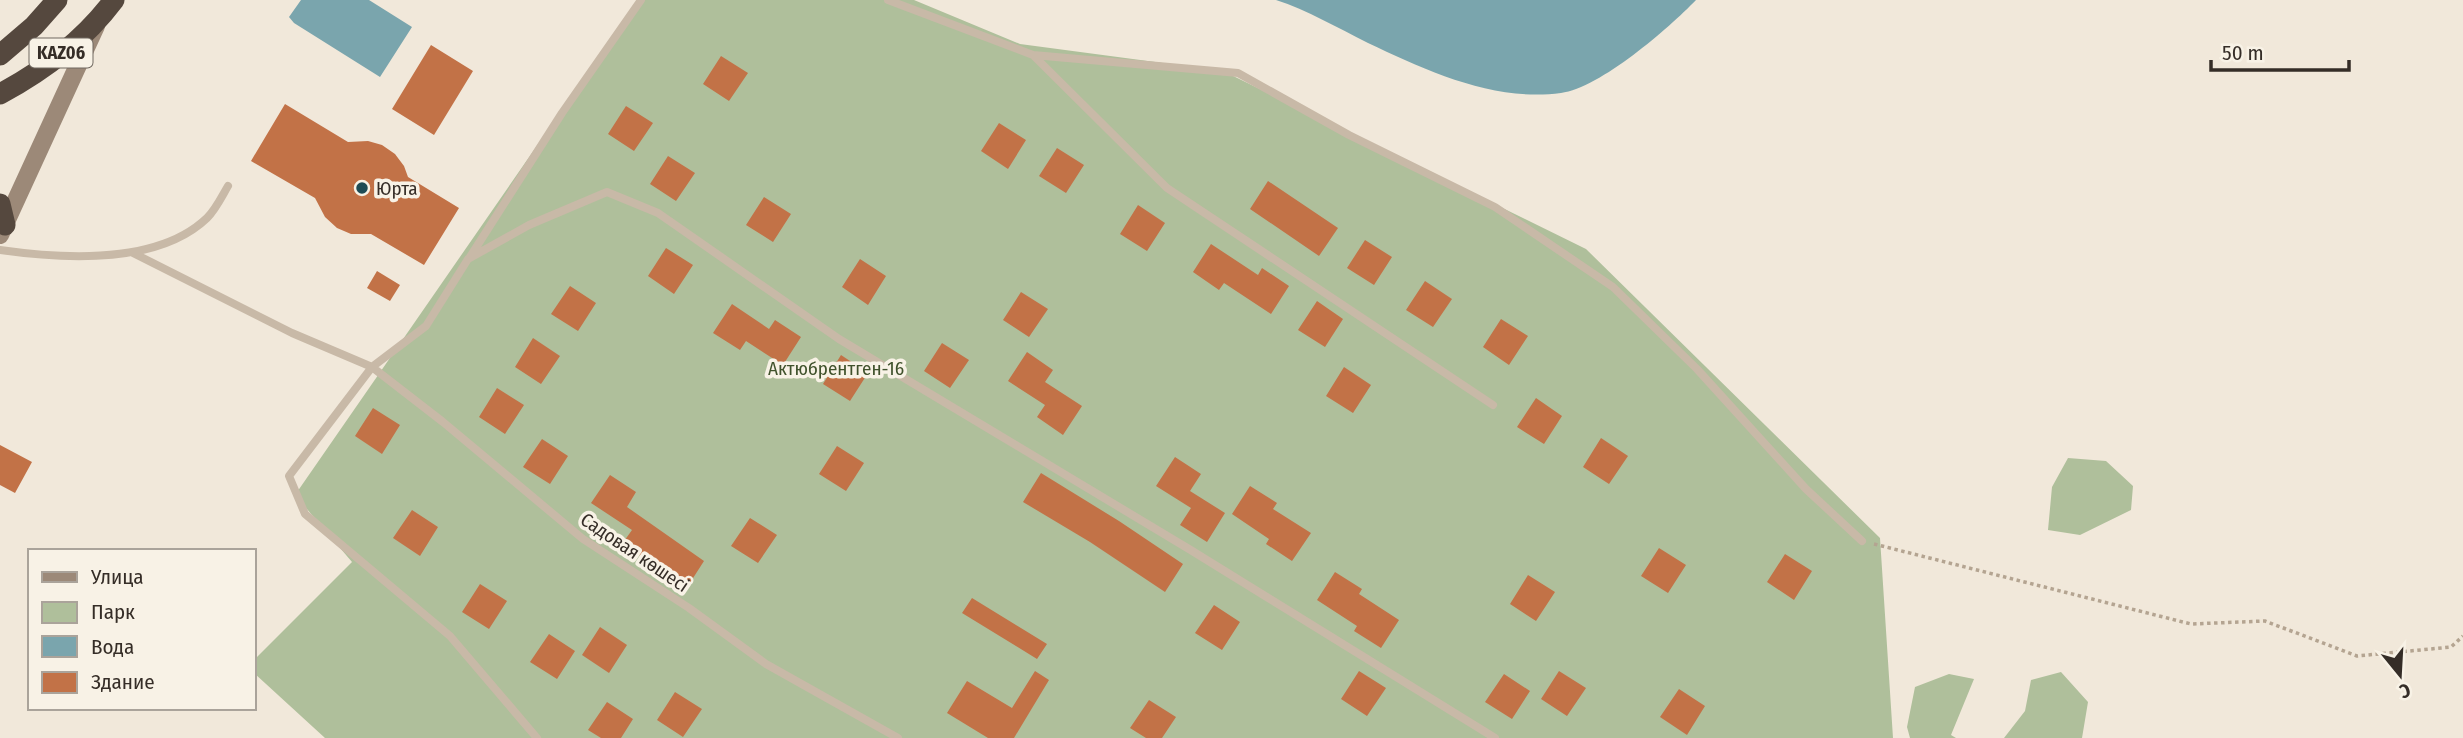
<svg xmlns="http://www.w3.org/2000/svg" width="2463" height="738" viewBox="0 0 2463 738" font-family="'Fira Sans Condensed',sans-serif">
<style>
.green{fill:#afbf9b}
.water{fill:#7aa5ad}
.building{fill:#c27247}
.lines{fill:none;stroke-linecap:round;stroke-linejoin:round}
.path{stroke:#b4a491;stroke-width:3.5;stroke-dasharray:3.5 3.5;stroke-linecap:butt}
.lane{stroke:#c8b9a7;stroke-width:8}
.secondary{stroke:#9c8978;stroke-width:18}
.highway{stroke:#55483e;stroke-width:21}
.poi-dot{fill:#1e4b55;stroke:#f8f2e6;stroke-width:2.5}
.labels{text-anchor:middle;stroke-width:7;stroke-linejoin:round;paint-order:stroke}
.shield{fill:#f8f2e6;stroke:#706860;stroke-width:2}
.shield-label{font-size:18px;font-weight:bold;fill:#352d27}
.poi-label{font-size:19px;fill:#352d27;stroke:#f8f2e6;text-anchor:start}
.park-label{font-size:19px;fill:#40522c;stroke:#f8f2e6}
.street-label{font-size:19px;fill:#352d27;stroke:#f8f2e6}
</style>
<rect width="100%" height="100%" fill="#f1e8da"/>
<!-- green -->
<path class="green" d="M638,0H914L1020,44L1223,71L1586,249L1880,538L1893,738H325L254,673V660L352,562L295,495Z
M2068,458L2106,461L2133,486L2131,510L2080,535L2048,530L2052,487Z
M2061,672L2088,702L2082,738H2004L2025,711L2031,680Z
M1949,674L1974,679L1951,735L1956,738H1910L1907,727L1915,687Z"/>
<!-- water -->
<path class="water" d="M301,0H369L412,27L380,77L294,23L289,17Z
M1276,0H1696C1669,28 1600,88 1561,93C1494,102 1427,71 1368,43C1338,28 1307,10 1276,0Z"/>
<!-- building -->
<path class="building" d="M431,45L473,71L434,135L392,109Z
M721,56L748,73L729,101L703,84Z
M285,104L348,142L368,141L382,145L395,154L404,166L408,177L459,208L424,265L371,234H351L337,228L325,217L315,198L251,161Z
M626,106L653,123L634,151L608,134Z
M999,123L1026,140L1008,169L981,151Z
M1057,148L1084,165L1066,193L1039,176Z
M668,156L695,173L676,201L650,184Z
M1268,181L1338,228L1319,256L1250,209Z
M764,197L791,214L773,242L746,225Z
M1138,205L1165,223L1147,251L1120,234Z
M1365,240L1392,257L1374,285L1347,268Z
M1211,244L1258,275L1262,268L1289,286L1271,314L1224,283L1219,290L1193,272Z
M666,248L693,265L674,294L648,276Z
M860,259L886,276L868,305L842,287Z
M377,271L400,285L390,301L367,288Z
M1425,281L1452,299L1433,327L1406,310Z
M570,286L596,303L578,331L551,314Z
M1021,292L1048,309L1029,337L1003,320Z
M1317,301L1343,319L1325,347L1298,330Z
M732,304L769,329L775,320L801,337L783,365L746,341L740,350L713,333Z
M1501,319L1528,336L1509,365L1483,347Z
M533,338L560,356L541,384L515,367Z
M942,343L969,360L950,388L924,371Z
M1027,352L1053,370L1045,382L1082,406L1063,435L1037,417L1045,405L1008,381Z
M841,355L868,373L850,401L823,384Z
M1344,367L1371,385L1353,413L1326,396Z
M497,388L524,405L505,434L479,417Z
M1536,398L1562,416L1544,444L1517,427Z
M373,408L400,425L382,454L355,436Z
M1601,438L1628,456L1609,484L1583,467Z
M542,439L568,456L550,484L523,467Z
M0,445L32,462L15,493L0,485Z
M837,446L864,463L846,491L819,474Z
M1175,457L1201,474L1190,491L1225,513L1207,542L1180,525L1191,508L1156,486Z
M1041,473L1119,521L1183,564L1165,592L1090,542L1023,502Z
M610,475L636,492L627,507L704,561L686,589L659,572L661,569L622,544L632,530L591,503Z
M1250,486L1277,503L1273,509L1311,533L1292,561L1266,544L1269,539L1232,514Z
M412,510L438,527L420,556L393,538Z
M750,518L777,535L758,563L731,546Z
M1659,548L1686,565L1668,593L1641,576Z
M1785,554L1812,571L1794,600L1767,582Z
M1335,572L1362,589L1359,594L1399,620L1381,648L1354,631L1357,626L1317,600Z
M1528,575L1555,592L1536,621L1510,604Z
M480,584L507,601L489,629L462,612Z
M972,598L1047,644L1037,659L962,613Z
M1214,605L1240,622L1222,650L1195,633Z
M600,627L627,645L609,673L582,655Z
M549,634L575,651L557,679L530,662Z
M1035,671L1049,680L1014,738H988L947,713L967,681L1012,708Z
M1359,671L1386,688L1367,716L1341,699Z
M1559,671L1586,688L1567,716L1541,699Z
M1504,674L1530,691L1512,719L1485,702Z
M1679,689L1705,706L1687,735L1660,717Z
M675,692L702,709L683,737L657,720Z
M1149,700L1176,717L1162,738H1146L1130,728Z
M607,702L633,719L621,738H601L588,730Z"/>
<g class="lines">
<!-- path -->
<path class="path" d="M1874,544L2191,624L2265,621L2357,656L2451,647L2463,636"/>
<!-- lane -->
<path class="lane" d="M888,0L1033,55L1167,188L1493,405
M1033,55L1238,73L1349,135L1495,207L1613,287L1697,369L1806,489L1862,541
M0,250C63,259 158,265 207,218C216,209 222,196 228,186
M133,253L292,333L372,367L443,422L583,539L689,608L766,664L898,738
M470,257L562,113L641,0
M537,738L450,636L305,514L289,476L372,367L426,326L468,259L529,225L607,192L658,213L839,339L1189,549L1495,738"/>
<!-- secondary -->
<path class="secondary" d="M0,235L96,26"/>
<!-- highway -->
<path class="highway" d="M0,55L34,26L57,0
M0,94C43,71 84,40 114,0
M0,204L5,225"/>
</g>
<!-- markers -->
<circle class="poi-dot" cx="362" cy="188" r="7"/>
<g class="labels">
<!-- shield labels -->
<rect class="shield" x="29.5" y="38.5" width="63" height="29" rx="5"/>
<g class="shield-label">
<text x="61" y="59">KАZ06</text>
</g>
<!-- poi labels -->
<g class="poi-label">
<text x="376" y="195">Юрта</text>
</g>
<!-- park labels -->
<g class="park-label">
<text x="836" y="375">Актюбрентген-16</text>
</g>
<!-- street labels -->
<g class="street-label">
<text transform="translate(635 552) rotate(34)" y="7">Садовая көшесі</text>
</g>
</g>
<!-- legend -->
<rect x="28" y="549" width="228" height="161" fill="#f8f2e6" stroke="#aaa39a" stroke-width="2"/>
<rect x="42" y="572" width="35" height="10" fill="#9c8978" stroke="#aaa39a" stroke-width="2"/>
<text x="91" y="584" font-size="21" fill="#352d27">Улица</text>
<rect x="42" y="602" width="35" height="21" fill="#afbf9b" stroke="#aaa39a" stroke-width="2"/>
<text x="91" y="619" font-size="21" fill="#352d27">Парк</text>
<rect x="42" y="636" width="35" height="21" fill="#7aa5ad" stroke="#aaa39a" stroke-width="2"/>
<text x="91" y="654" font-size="21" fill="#352d27">Вода</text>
<rect x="42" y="672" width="35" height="21" fill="#c27247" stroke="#aaa39a" stroke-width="2"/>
<text x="91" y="689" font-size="21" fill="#352d27">Здание</text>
<!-- north arrow -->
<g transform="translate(2400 675) rotate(162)" stroke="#f8f2e6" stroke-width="5" paint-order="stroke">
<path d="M0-5L12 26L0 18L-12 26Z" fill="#352d27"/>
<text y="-10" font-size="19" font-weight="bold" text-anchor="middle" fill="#352d27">С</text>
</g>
<!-- scale -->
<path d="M2211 60v10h138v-10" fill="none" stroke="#352d27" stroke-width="3.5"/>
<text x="2222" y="60" font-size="21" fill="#352d27" stroke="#f8f2e6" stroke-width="5" paint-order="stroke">50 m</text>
</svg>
